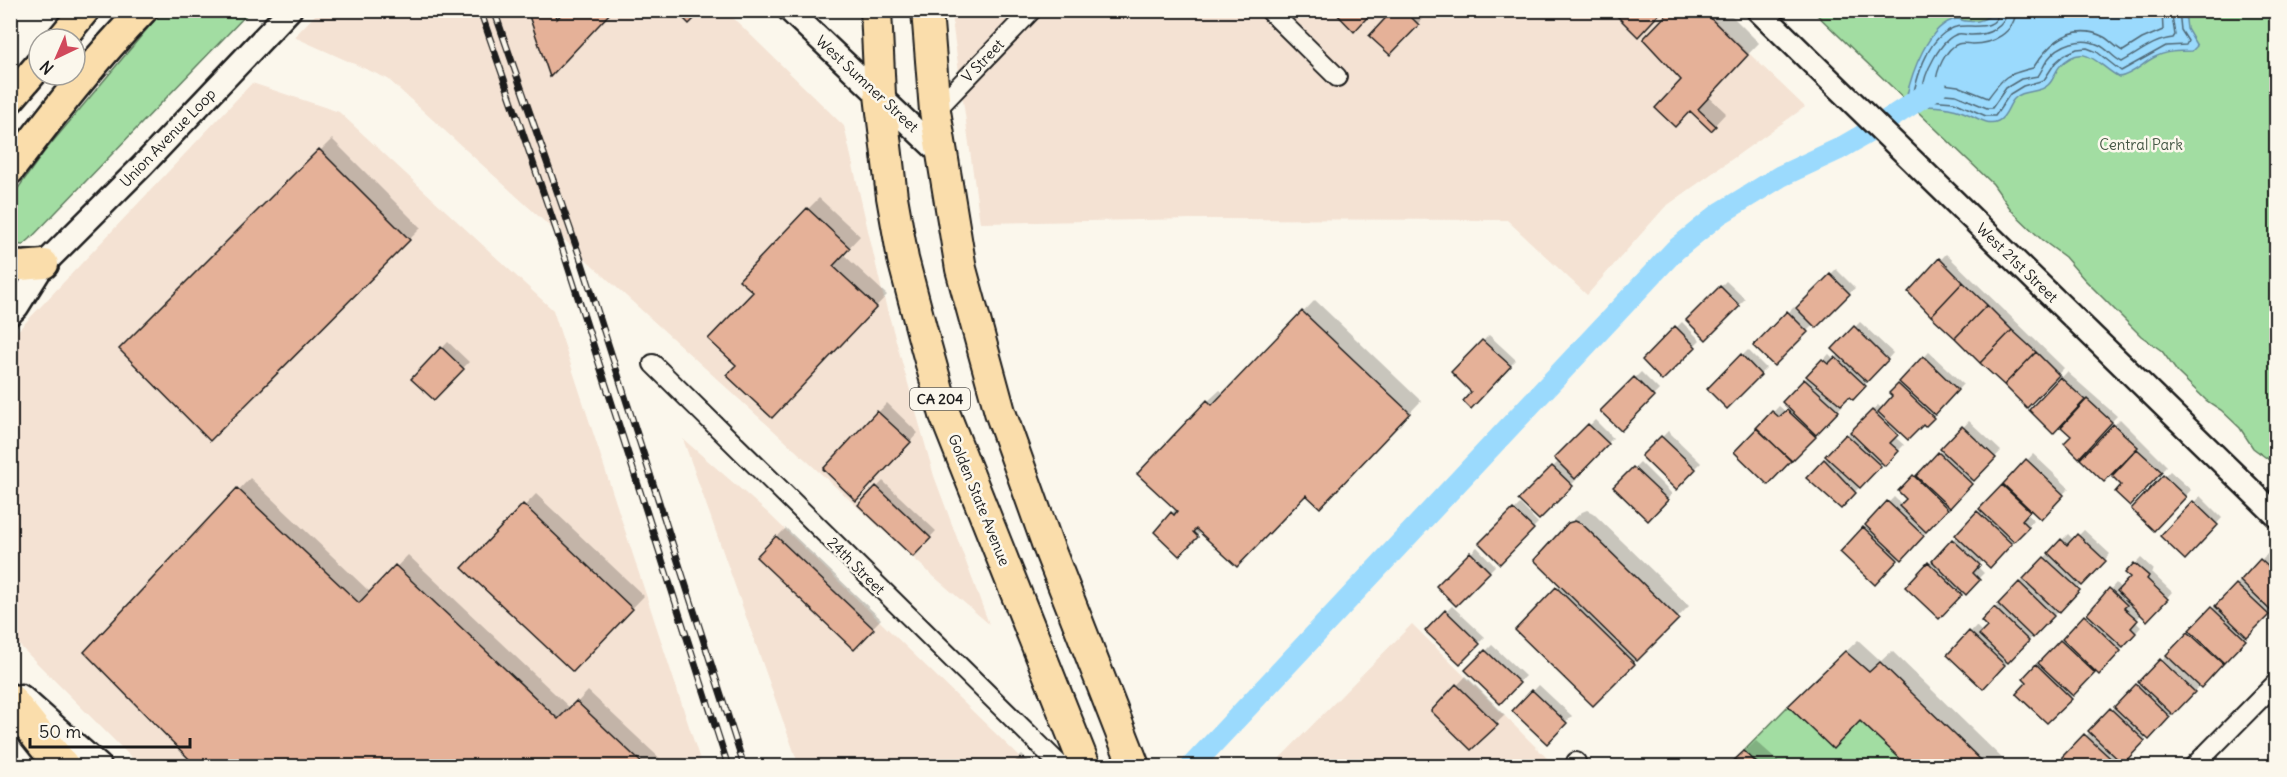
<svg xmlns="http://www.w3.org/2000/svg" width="2287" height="777" viewBox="0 0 2287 777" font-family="Delius,sans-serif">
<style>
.built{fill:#f4e2d3}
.green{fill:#a2dda2;stroke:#5f7c5f;stroke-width:1.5}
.water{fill:#9bdafd;stroke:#688ea3;stroke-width:1.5}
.shadow{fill:#0003}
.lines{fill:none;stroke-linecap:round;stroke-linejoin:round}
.shore{stroke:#4f6876;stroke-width:1.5}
.canal{stroke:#9bdafd;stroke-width:22}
.building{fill:#e5b198;stroke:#1c1c1c;stroke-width:1.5}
.minor-casing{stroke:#1c1c1c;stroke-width:22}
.tertiary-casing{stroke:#1c1c1c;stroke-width:27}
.primary-casing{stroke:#1c1c1c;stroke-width:33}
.trunk-casing{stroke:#1c1c1c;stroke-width:34}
.motorway-casing{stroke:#1c1c1c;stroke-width:38}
.minor{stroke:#fbf7ec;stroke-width:18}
.tertiary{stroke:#fbf7ec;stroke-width:22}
.primary{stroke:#faddab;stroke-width:28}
.trunk{stroke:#faddab;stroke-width:30}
.motorway{stroke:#faddab;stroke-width:33}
.rail-casing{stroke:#1c1c1c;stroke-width:7}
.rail{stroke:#fbf7ec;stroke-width:4.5;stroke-dasharray:14;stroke-linecap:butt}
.labels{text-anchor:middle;stroke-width:5;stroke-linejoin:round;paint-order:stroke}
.shield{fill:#fbf7ec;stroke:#5f5e5a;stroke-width:1.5}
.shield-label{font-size:14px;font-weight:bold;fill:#1c1c1c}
.street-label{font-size:15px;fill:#1c1c1c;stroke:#fbf7ec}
.park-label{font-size:15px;fill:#445644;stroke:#fbf7ec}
</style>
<rect width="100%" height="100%" fill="#fbf7ec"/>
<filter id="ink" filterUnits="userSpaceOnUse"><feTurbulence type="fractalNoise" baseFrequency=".0167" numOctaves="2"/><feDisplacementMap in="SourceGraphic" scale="12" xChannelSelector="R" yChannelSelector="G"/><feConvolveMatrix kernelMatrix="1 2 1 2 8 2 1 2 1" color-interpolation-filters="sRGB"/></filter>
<g filter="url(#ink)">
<!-- built -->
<path class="built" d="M319,11H726L844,126L882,291L934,476L989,624L932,575L388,79L294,37Z
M953,11H1705L1805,107L1665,207L1587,295L1507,220L1194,219L980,223L953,28Z
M252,83L339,112L553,310L702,766H140L11,637L10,339Z
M683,439L768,513L1029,766H799Z
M1412,624L1549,760L1548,766H1272Z"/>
<!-- green -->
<path class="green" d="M163,10L250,11L30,239L23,245L11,244V198L44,152Z
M1813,11H2276V465L2253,448L2240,428L2221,410L2207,401L2178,373L2162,351L2141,336L2084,279L2065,257L2042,240L2012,211L1993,184Z
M1788,706L1833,748L1860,721L1908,766H1760L1744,751Z"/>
<!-- water -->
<path class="water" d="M1996,10L2185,11L2187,29L2197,46L2192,51C2178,51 2166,51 2153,58C2142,64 2132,75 2119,77C2097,65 2085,40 2060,66C2055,71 2054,80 2048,85C2039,94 2023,89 2014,99C2008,105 2007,117 1998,121C1988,126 1978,118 1968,114C1950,106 1933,106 1914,106L1906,99C1911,75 1928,23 1957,19C1960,19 1963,21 1966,21C1979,23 1987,19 1996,10Z"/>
<!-- shadow -->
<path class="shadow" d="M528,10H612L562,63Z
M1395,10H1415L1423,18L1390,53Z
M1673,10H1726L1759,43L1708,96L1726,113L1711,129L1690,110L1683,80Z
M332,139L421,228L210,438L121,349Z
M819,198L860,236L843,254L887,295L783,404L738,365L755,292L808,209Z
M1946,254L2064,368L2027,406L1910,292Z
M1836,269L1855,288L1816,326L1814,324L1774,364L1755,346L1794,307L1796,309Z
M1726,281L1745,299L1706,338L1688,320Z
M1315,300L1421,401L1332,495L1306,493L1201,532L1179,554L1172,513L1176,508L1208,401L1220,390L1225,394Z
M1682,322L1700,340L1662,378L1644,360Z
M1860,322L1893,353L1853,398L1849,395L1841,403L1843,405L1768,483L1736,452L1779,406L1786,412L1790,408L1784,402L1829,354L1834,359L1840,354L1834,349Z
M1489,335L1516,360L1471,407L1474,392L1453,372Z
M448,342L469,362L434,398L413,379Z
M1748,350L1766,368L1727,407L1709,389Z
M1929,352L1963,384L1931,420L1900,431L1895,437L1904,445L1885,464L1883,462L1841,507L1809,478L1847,435L1878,405L1882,409L1895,396L1891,393Z
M1641,372L1659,390L1621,429L1602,411Z
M2067,372L2117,416L2079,456L2073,436L2060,425L2031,410Z
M887,403L918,433L856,499L825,469Z
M2120,419L2167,466L2130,504L2123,485L2129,457L2128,456L2082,459Z
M1595,420L1613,438L1575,477L1577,479L1539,518L1520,500L1559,461L1557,458Z
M1969,421L2001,451L1927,528L1929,530L1907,552L1900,557L1875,583L1842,551L1894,497L1902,505L1908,499L1900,491L1920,470L1922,472Z
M1668,431L1701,463L1676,488L1644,456Z
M2033,454L2069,488L2041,517L2031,508L2026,513L2034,520L1990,565L1984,560L1977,566L1984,573L1939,617L1907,586L1958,535Z
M1640,462L1672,494L1648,519L1615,487Z
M2170,471L2191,490L2154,529L2133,509Z
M250,478L371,593L408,555L571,709L588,691L668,766H199L86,651Z
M883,481L936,531L913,555L860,505Z
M536,494L644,596L573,670L465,568Z
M2200,496L2222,518L2185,558L2162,536Z
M1520,504L1538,523L1500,561L1481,543Z
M1587,510L1593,513L1689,606L1593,704L1518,630L1561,585L1569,524L1582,512Z
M786,528L881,619L854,647L758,556Z
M2084,530L2110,554L2058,611L1983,687L1949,655L1976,626L1983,633L1989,627L1995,608L2068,534L2074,540Z
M1477,547L1495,566L1456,604L1438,586Z
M2267,554L2276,563V607L2272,610L2149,738L2147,737L2118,766H2075L2065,757Z
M2141,558L2154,570L2151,572L2172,592L2147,619L2142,614L2135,621L2141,627L2126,644L2099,673L2096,670L2047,721L2030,682L2025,678L2091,612L2116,583L2121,589L2132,577L2127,573Z
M1452,606L1485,637L1460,662L1427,631Z
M1858,640L1881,661L1892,651L2010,766H1910L1860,719L1790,706Z
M1492,645L1525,676L1500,702L1467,670Z
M1466,676L1505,715L1471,748L1433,711Z
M1539,685L1572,716L1547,742L1515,710Z
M1756,741L1784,766H1730Z
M1022,755L1034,766H1010Z"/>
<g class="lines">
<!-- shore -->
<path class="shore" d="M1999,10C1997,34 1969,23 1956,27C1952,28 1947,31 1944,33C1926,46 1918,75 1913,95L1915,99L1954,102L1986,116H1995L2010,94L2023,86L2044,80L2055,63L2064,55L2077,49L2087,48L2097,52L2121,71L2166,46L2186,45L2188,41L2181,30L2179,10
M2007,10C2006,28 1987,35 1972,35C1968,35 1962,33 1958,34C1941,38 1922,76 1923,92L1956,95L1987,108H1992L2006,88L2021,79L2038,76C2042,71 2044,64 2048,59C2059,44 2082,36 2099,45C2108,49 2113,58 2122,62C2139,53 2153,40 2173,38L2175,35L2171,10
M2016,10C2015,33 1992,44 1972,44C1968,44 1963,42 1958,44C1946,48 1936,71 1936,83L1958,86L1988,98C2005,75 2005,75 2033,68C2049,43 2072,21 2104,37C2111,41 2116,48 2123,51L2142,39L2163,30L2162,10"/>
<!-- canal -->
<path class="canal" d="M1192,766L1675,250L1719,214L1781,176L1839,149L1872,130L1936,88"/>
</g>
<!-- building -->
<path class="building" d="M527,10H555L557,19L565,10H613L550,77Z
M675,10H703L689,24Z
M1333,10H1374L1354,32Z
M1393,10H1404L1419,25L1390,55L1369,36Z
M1611,10H1663L1638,37Z
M1671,10H1702L1748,55L1698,109L1716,126L1711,131L1690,111L1675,127L1655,108L1681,80L1643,39Z
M319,149L410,240L210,441L119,349Z
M807,208L850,248L833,266L877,307L772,418L726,375L736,365L708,339L753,292L739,280Z
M1939,258L1963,282L1931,316L1908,292Z
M1830,274L1850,294L1816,328L1796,308Z
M1963,282L1987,305L1955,338L1931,316Z
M1720,286L1740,306L1706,340L1686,320Z
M1987,305L2012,330L1980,363L1955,338Z
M1302,311L1410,413L1320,508L1306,495L1237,567L1196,529L1193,532L1198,537L1179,556L1154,532L1171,512L1174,515L1177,511L1137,474L1207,400L1212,405Z
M1787,311L1808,332L1774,366L1753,346Z
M1675,326L1696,347L1662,381L1642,360Z
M1854,326L1888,360L1867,382L1832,349Z
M2012,330L2036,352L2004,385L1980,363Z
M1482,340L1511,366L1471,409L1463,401L1471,392L1451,372Z
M441,347L464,369L434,400L411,379Z
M2036,352L2059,375L2027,408L2004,385Z
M1741,354L1761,375L1727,409L1707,389Z
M1923,356L1958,390L1935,415L1899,382Z
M1835,357L1866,386L1853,400L1849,397L1841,405L1806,376L1822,359L1828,364Z
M1634,377L1654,397L1621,431L1600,411Z
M2060,377L2085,400L2053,434L2029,410Z
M1804,379L1839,411L1816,435L1782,402Z
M1898,384L1934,418L1925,427L1923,425L1908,440L1878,412L1892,396L1889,393Z
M2087,399L2112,422L2079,458L2064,443L2071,436L2061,427Z
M1787,410L1816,437L1792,461L1756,428L1772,411L1779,417Z
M1872,410L1898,435L1890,443L1899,451L1885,466L1850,432Z
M877,411L911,442L856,501L823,469Z
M1588,424L1609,444L1575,479L1554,458Z
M2113,424L2138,447L2104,482L2080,459Z
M1962,426L1996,458L1974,481L1940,449Z
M1757,428L1791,461L1768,485L1734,452Z
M1846,434L1881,466L1860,488L1825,456Z
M1661,436L1696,469L1676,490L1641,456Z
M2137,449L2162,472L2130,506L2115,492L2121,485L2112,476Z
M1938,452L1972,484L1950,508L1916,476Z
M1824,459L1856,493L1841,509L1806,478Z
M2026,459L2064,495L2041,520L2003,484Z
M1552,466L1573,486L1539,520L1518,500Z
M1633,467L1668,500L1648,521L1613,487Z
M1913,475L1948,509L1926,532L1899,506L1906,499L1898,491Z
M2163,475L2186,497L2154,531L2131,509Z
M2002,485L2030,511L2022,520L2029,527L2014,542L1979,509Z
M876,486L931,538L913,557L858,505Z
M237,488L359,603L395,565L558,719L576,701L645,766H196L84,652Z
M1887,501L1924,536L1902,560L1865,525Z
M2193,501L2218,525L2185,560L2160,536Z
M523,504L633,609L573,672L462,568Z
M1513,509L1534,529L1500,564L1479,543Z
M1977,511L2012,544L1990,568L1955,535Z
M1575,521L1582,524L1679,619L1637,661L1534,560L1568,523Z
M1863,527L1898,560L1875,585L1840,552Z
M2077,534L2106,561L2082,586L2048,553L2061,539L2067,545Z
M776,536L874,629L854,650L756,557Z
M1952,539L1980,565L1973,573L1980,580L1966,595L1932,561Z
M1470,552L1490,572L1456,606L1436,586Z
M2044,557L2080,590L2059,613L2023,579Z
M2260,559L2276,574V609L2273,613L2240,581Z
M1928,562L1962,595L1939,619L1905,587Z
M2134,563L2149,576L2147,579L2168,599L2147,621L2117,591L2130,577L2125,573Z
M2019,582L2054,616L2033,638L1998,604Z
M2236,584L2269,615L2247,637L2215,606Z
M1556,587L1635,664L1593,706L1515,630Z
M2109,588L2127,605L2124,608L2138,620L2131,628L2136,633L2123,647L2087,614Z
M1994,607L2029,641L2008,663L1979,635L1987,627L1981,621Z
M2211,607L2246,640L2224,663L2189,630Z
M1445,610L1480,644L1460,664L1425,631Z
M2084,615L2121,651L2099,675L2062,639Z
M1969,631L2005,665L1983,689L1947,655Z
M2188,632L2223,664L2201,688L2166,655Z
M2060,640L2095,673L2073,696L2038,663Z
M1485,650L1520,683L1500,704L1465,670Z
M1845,651L1869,672L1880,662L1987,766H1908L1860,721L1833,749L1788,706Z
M2160,659L2195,692L2173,715L2138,682Z
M2036,664L2072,699L2047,723L2016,694L2027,682L2023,678Z
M1456,684L1498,725L1471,750L1431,711Z
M2136,684L2170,717L2149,740L2114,707Z
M1532,690L1567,723L1547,744L1512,711Z
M2110,708L2145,741L2123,764L2088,731Z
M2084,734L2119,766H2073L2062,757Z
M1744,751L1760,766H1728Z"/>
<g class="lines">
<defs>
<path id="minor" d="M1269,10L1337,77
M935,111L1032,10
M653,364L1061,766
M1576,762L1577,766
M2194,766L2276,683"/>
<path id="tertiary" d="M789,10L944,157
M1758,10L2276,515
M10,314L17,307L44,264L142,166L290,10
M21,696L100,766"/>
<path id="primary" d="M61,39L85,10
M10,99L39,65
M10,170C52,115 94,60 143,10
M10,264L21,266L44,264"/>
<path id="trunk" d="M876,10L880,95L892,197L903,259L924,339L945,415L1085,766
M927,10L935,111L961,269L1000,412L1048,546L1134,766"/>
<path id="motorway" d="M10,701L62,766"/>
</defs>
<!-- minor casing -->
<use href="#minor" class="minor-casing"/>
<!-- tertiary casing -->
<use href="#tertiary" class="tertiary-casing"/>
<!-- primary casing -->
<use href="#primary" class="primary-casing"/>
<!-- trunk casing -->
<use href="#trunk" class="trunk-casing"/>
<!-- motorway casing -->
<use href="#motorway" class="motorway-casing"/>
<!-- minor -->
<use href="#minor" class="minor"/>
<!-- tertiary -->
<use href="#tertiary" class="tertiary"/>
<!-- primary -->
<use href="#primary" class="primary"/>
<!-- trunk -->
<use href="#trunk" class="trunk"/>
<!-- motorway -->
<use href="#motorway" class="motorway"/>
<defs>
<path id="rail" d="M480,10L557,232L728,766
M494,10L581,260L744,766"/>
</defs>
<!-- rail casing -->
<use href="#rail" class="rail-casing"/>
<!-- rail -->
<use href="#rail" class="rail"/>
</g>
</g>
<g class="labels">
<!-- shield labels -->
<rect class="shield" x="910" y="388" width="60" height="22" rx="4.5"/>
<g class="shield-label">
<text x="940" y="404">CA 204</text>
</g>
<!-- street labels -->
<g class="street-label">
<text transform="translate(983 61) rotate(-46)" y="5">V Street</text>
<text transform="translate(867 84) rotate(43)" y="5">West Sumner Street</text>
<text transform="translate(168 138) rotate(-46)" y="5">Union Avenue Loop</text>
<text transform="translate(2017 263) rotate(44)" y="5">West 21st Street</text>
<text transform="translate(979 500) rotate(68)" y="5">Golden State Avenue</text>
<text transform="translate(856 566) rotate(45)" y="5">24th Street</text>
</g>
<!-- park labels -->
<g class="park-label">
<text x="2141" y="150">Central Park</text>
</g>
</g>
<!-- margin -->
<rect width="2287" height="777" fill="none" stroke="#fbf7ec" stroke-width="36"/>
<rect x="18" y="18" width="2251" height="741" fill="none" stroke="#1c1c1c" stroke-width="2" filter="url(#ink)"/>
<!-- north arrow -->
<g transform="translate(57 57) rotate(224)"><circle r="28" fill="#fbf7ec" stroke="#a29f99" stroke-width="1.5"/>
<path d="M0-4.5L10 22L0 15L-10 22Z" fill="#d1495b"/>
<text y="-9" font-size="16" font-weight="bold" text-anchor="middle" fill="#1c1c1c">N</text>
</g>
<!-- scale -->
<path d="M30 738v9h160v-9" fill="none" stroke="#1c1c1c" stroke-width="3"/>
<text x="39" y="738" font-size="18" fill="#1c1c1c" stroke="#fbf7ec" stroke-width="4.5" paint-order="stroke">50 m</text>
</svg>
